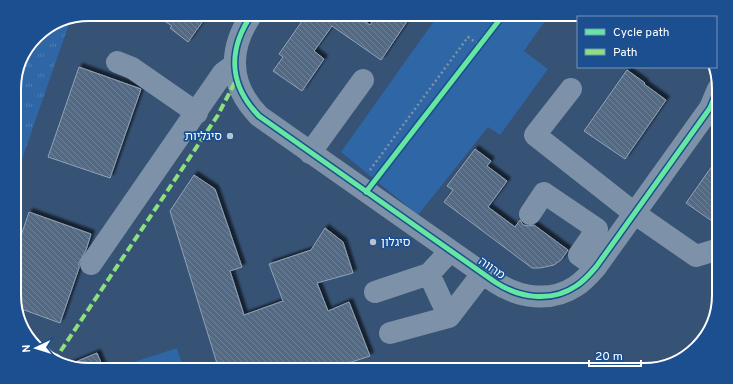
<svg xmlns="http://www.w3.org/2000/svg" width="733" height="384" viewBox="0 0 733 384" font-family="Overpass,'Noto Sans Hebrew',sans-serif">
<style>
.grass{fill:url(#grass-tufts)}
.green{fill:#2f66a5}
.building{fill:url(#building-back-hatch);stroke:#92a2b6;filter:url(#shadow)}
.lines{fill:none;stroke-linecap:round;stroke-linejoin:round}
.path{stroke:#7d92a8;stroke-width:2.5;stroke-dasharray:2 3;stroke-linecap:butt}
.minor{stroke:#7d92a8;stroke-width:22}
.quiet{stroke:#8de07e;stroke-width:4;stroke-dasharray:8 4;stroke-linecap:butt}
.cycleway-casing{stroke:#1b4f8f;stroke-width:8}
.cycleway{stroke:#66e7a1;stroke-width:5}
.poi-dot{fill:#b9c2ce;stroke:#1b4f8f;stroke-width:1.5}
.labels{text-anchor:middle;stroke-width:3.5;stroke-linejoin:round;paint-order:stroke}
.poi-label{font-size:12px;fill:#fff;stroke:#1b4f8f;text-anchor:end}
.street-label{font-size:12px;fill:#fff;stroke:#1b4f8f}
.rim{fill:none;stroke:#fff;stroke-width:2}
</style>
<defs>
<pattern id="grass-tufts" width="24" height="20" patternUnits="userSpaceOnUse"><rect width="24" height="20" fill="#2f66a5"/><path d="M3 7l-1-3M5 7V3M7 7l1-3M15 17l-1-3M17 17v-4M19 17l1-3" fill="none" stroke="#4e7db2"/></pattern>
<pattern id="building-back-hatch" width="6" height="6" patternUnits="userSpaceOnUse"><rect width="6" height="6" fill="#526984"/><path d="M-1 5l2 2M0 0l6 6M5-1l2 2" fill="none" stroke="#6c8096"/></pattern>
<filter id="shadow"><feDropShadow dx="3.5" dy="-3.5" stdDeviation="1" flood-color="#0009"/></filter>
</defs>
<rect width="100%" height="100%" fill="#365274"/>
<!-- grass -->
<path class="grass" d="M70,21L14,182V84L22,56L40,33Z
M27,333L52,349L48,355L29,340Z"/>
<!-- green -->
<path class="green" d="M439,14H550L524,51L548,69L500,135L488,127L418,215L341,152Z
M177,348L184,370H137L134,362Z"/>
<!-- building -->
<path class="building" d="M154,14H208L188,42L170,28L172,26Z
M307,14H354L370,25L377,14H412L381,60L332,26L314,51L324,59L302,91L273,71L283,57L279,54Z
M79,67L141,89L110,178L48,157Z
M627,70L645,83L644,84L666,100L625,159L584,131Z
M475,149L491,161L487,166L507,181L488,207L515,227L520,220L523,225L529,226L534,225L568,250L561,260L554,265L540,268H532L444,202L453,190L447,186Z
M719,156V226L686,203Z
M194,175L215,189L242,267L230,271L244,315L283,301L269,264L311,250L325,228L343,242L353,273L317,283L328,311L349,302L370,356L327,370H219L170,211Z
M29,212L91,234L86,250L79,263V268L60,323L16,307L15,305V254Z
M97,353L104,370H89L68,365Z"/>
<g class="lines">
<!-- path -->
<path class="path" d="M370,170L468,37L478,44L500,14"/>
<!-- minor -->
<path class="minor" d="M252,14C228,49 228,84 259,116L495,282C519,298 551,303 576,286C584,281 590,274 596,267L710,108L718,89
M117,62L132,68L197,113
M571,89L535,135L634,213L696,256L719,249
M310,153L363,80
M530,214L544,193L597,229L579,255L596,267
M91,264L223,73L235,64
M429,274L449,317
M375,292L429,274L450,251
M390,333L449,317L482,274"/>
<!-- quiet -->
<path class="quiet" d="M54,361L218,115L236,80"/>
<defs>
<path id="cycleway" d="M252,14C228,49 228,84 259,116L495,282C519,298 551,303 576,286C584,281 590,274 596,267L710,108L718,89
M366,192L504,14"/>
</defs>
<!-- cycleway casing -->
<use href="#cycleway" class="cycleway-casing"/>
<!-- cycleway -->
<use href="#cycleway" class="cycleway"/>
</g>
<!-- markers -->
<g class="poi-dot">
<circle cx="230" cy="136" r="4"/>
<circle cx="373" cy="242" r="4"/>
</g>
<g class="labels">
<!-- poi labels -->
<g class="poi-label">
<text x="222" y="140">סיגליות</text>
<text x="381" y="246" text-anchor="start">סיגלון</text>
</g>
<!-- street labels -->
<g class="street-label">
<text transform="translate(492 268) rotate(35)" y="4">מרווה</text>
</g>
</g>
<!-- crop -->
<path d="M0 0H733V384H0ZM89 21H644A68 68 0 0 1 712 89V295A68 68 0 0 1 644 363H89A68 68 0 0 1 21 295V89A68 68 0 0 1 89 21Z" fill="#1b4f8f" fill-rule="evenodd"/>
<path class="rim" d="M89 21H644A68 68 0 0 1 712 89V295A68 68 0 0 1 644 363H89A68 68 0 0 1 21 295V89A68 68 0 0 1 89 21Z"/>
<!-- legend -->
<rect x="577" y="16" width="140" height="52" fill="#1b4f8f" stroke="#7695bc"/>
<rect x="585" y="29" width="20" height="6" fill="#66e7a1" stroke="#7695bc"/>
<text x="613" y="36" font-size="12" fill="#ffffff">Cycle path</text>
<rect x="585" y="49" width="20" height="6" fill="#8de07e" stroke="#7695bc"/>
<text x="613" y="56" font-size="12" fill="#ffffff">Path</text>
<!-- north arrow -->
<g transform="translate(36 348) rotate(266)" stroke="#1b4f8f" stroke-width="3" paint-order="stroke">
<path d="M0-3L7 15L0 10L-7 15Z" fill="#ffffff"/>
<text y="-6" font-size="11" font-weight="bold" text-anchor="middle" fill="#ffffff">N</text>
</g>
<!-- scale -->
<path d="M589 360v6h52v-6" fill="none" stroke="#ffffff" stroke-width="2"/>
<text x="595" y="360" font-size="12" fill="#ffffff" stroke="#1b4f8f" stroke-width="3" paint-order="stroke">20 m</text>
</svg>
